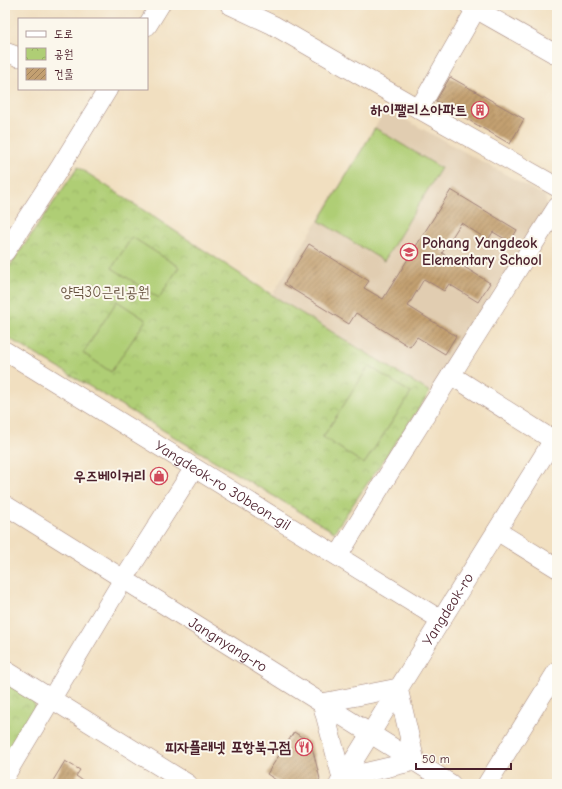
<svg xmlns="http://www.w3.org/2000/svg" width="562" height="789" viewBox="0 0 562 789" font-family="'Comic Neue','Poor Story',sans-serif">
<style>
.built{fill:#e1cdb1}
.park{fill:url(#park-crowns);stroke:#7c7650}
.garden{fill:#afce75;stroke:#7c7650}
.building{fill:url(#building-hatch)}
.lines{fill:none;stroke-linecap:round;stroke-linejoin:round}
.minor-casing{stroke:#9e7f76;stroke-width:20}
.minor{stroke:#fff;stroke-width:19}
.labels{text-anchor:middle;stroke-width:4;stroke-linejoin:round;paint-order:stroke}
.poi-label{font-size:15px;font-weight:bold;fill:#4a1f2b;stroke:#fbf7ec;text-anchor:end}
.park-label{font-size:15px;fill:#685441;stroke:#fbf7ec}
.street-label{font-size:15px;fill:#4a1f2b;stroke:#fbf7ec}
</style>
<defs>
<pattern id="park-crowns" width="20" height="18" patternUnits="userSpaceOnUse"><rect width="20" height="18" fill="#afce75"/><path d="M2 6a3 3 0 1 1 6 0M12 15a3 3 0 1 1 6 0" fill="none" stroke="#98b065"/></pattern>
<pattern id="building-hatch" width="6" height="6" patternUnits="userSpaceOnUse"><rect width="6" height="6" fill="#c3a071"/><path d="M-1 1l2-2M0 6l6-6M5 7l2-2" fill="none" stroke="#a0825d"/></pattern>
</defs>
<rect width="100%" height="100%" fill="#fbf7ec"/>
<filter id="ink" filterUnits="userSpaceOnUse"><feTurbulence type="fractalNoise" baseFrequency=".025" numOctaves="2"/><feDisplacementMap in="SourceGraphic" scale="8" xChannelSelector="R" yChannelSelector="G"/><feConvolveMatrix kernelMatrix="1 2 1 2 8 2 1 2 1" color-interpolation-filters="sRGB"/></filter>
<filter id="wash" filterUnits="userSpaceOnUse"><feTurbulence type="fractalNoise" baseFrequency=".012" numOctaves="4" result="noise"/><feDisplacementMap in="SourceGraphic" scale="16" xChannelSelector="R" yChannelSelector="G"/><feGaussianBlur stdDeviation="0.9" result="paint"/><feColorMatrix in="noise" values="0 0 0 0 0 0 0 0 0 0 0 0 0 0 0 0 0 1.4 0 .05"/><feComposite in="paint" operator="in"/></filter>
<g filter="url(#wash)">
<rect width="100%" height="100%" fill="#f1dfc0"/>
<!-- built -->
<path class="built" d="M386,109L545,196L547,208L430,392L272,295Z"/>
<!-- park -->
<path class="park" d="M78,167L272,295L430,392L334,532L5,336V273Z
M5,679L32,696L36,709L5,760Z"/>
<!-- garden -->
<path class="garden" d="M375,128L441,168L384,261L319,221Z
M132,237L179,267L159,298L112,268Z
M117,301L146,320L111,372L83,353Z
M369,366L411,393L364,464L323,437Z"/>
<g id="blocks">
<!-- building -->
<path class="building" d="M450,77L524,119L510,144L436,101Z
M451,190L517,230L510,242L493,232L488,240L461,223L442,253L490,283L478,302L449,284L444,291L424,279L408,306L456,336L445,354L417,337L410,347L356,313L349,324L284,284L309,244L369,281L364,288L383,299Z
M294,732L311,743L320,779L317,784H282L267,774Z
M65,761L80,770L76,776L88,784H51Z"/>
</g>
</g>
<g filter="url(#ink)">
<use href="#blocks" fill-opacity="0" stroke="#9e7f76" stroke-width="1"/>
<g class="lines">
<defs>
<g id="minor">
<path d="M230,5L273,25L419,109L557,187"/>
<path d="M469,5L557,55"/>
<path d="M147,26L160,5"/>
<path d="M5,52L19,57"/>
<path d="M419,109L476,9"/>
<path d="M5,252L59,169L108,89"/>
<path id="s1" d="M5,351L441,620"/>
<path d="M451,375L553,440"/>
<path id="s2" d="M5,505L451,784"/>
<path d="M497,531L557,568"/>
<path d="M338,556L381,486L557,207"/>
<path d="M5,670L188,784"/>
<path d="M398,688L415,761L342,778L322,703Z"/>
<path d="M5,776L124,578L194,468"/>
<path id="s3" d="M339,784L557,434"/>
<path d="M487,784L557,671"/>
</g>
</defs>
<!-- minor casing -->
<use href="#minor" class="minor-casing"/>
<!-- minor -->
<use href="#minor" class="minor"/>
</g>
</g>
<!-- icons -->
<defs>
<symbol id="building-ring" viewBox="-11 -11 22 22"><circle r="9.5" fill="#fbf7ec" stroke="#d1495b" stroke-width="1.5"/><path d="M-4-6H4V6H1V3H-1V6H-4ZM-2.5-4.3h1.7v1.8h-1.7ZM.8-4.3h1.7v1.8H.8ZM-2.5-1h1.7V.8h-1.7ZM.8-1h1.7V.8H.8Z" fill="#d1495b"/></symbol>
<symbol id="school-ring" viewBox="-11 -11 22 22"><circle r="9.5" fill="#fbf7ec" stroke="#d1495b" stroke-width="1.5"/><path d="M0-5L7-2L0 1L-7-2ZM-4 1L0 2.5L4 1V4Q0 6-4 4Z" fill="#d1495b"/></symbol>
<symbol id="shop-ring" viewBox="-11 -11 22 22"><circle r="9.5" fill="#fbf7ec" stroke="#d1495b" stroke-width="1.5"/><path d="M-5-2.5h2.3a2.7 3.5 0 0 1 5.4 0H5L5.5 6h-11ZM-1.5-2.5h3a1.5 2.3 0 0 0-3 0Z" fill="#d1495b"/></symbol>
<symbol id="restaurant-ring" viewBox="-11 -11 22 22"><circle r="9.5" fill="#fbf7ec" stroke="#d1495b" stroke-width="1.5"/><path d="M-5-6h1v4h1v-4h1v4h1v-4h1v5L-1.5 .5V6h-2V.5L-5-1ZM5-6V6H3V1.5H1.5Q1.5-4 5-6Z" fill="#d1495b"/></symbol>
</defs>
<g fill-rule="evenodd">
<use href="#building-ring" x="470" y="100" width="20" height="20"/>
<use href="#school-ring" x="399" y="242" width="20" height="20"/>
<use href="#shop-ring" x="149" y="466" width="20" height="20"/>
<use href="#restaurant-ring" x="294" y="737" width="20" height="20"/>
</g>
<g class="labels">
<!-- poi labels -->
<g class="poi-label">
<text x="467" y="115">하이팰리스아파트</text>
<text x="422" y="248" text-anchor="start">Pohang Yangdeok<tspan x="422" dy="17">Elementary School</tspan></text>
<text x="146" y="481">우즈베이커리</text>
<text x="291" y="752">피자플래넷 포항북구점</text>
</g>
<!-- park labels -->
<g class="park-label">
<text x="105" y="297">양덕30근린공원</text>
</g>
<!-- street labels -->
<g class="street-label">
<text dy="5" stroke="none"><textPath href="#s1" startOffset="256">Yangdeok-ro 30beon-gil</textPath></text>
<text dy="5" stroke="none"><textPath href="#s3" startOffset="206">Yangdeok-ro</textPath></text>
<text dy="5" stroke="none"><textPath href="#s2" startOffset="263">Jangnyang-ro</textPath></text>
</g>
</g>
<!-- margin -->
<rect width="562" height="789" fill="none" stroke="#fbf7ec" stroke-width="20"/>
<!-- legend -->
<rect x="18" y="18" width="130" height="72" fill="#fbf7ec" stroke="#b4a19f"/>
<rect x="26" y="31" width="20" height="6" fill="#ffffff" stroke="#b4a19f"/>
<text x="54" y="38" font-size="12" fill="#4a1f2b">도로</text>
<rect x="26" y="48" width="20" height="12" fill="url(#park-crowns)" stroke="#b4a19f"/>
<text x="54" y="58" font-size="12" fill="#4a1f2b">공원</text>
<rect x="26" y="68" width="20" height="12" fill="url(#building-hatch)" stroke="#b4a19f"/>
<text x="54" y="78" font-size="12" fill="#4a1f2b">건물</text>
<!-- scale -->
<path d="M416 763v6h95v-6" fill="none" stroke="#4a1f2b" stroke-width="2"/>
<text x="422" y="763" font-size="12" fill="#4a1f2b" stroke="#fbf7ec" stroke-width="3" paint-order="stroke">50 m</text>
</svg>
